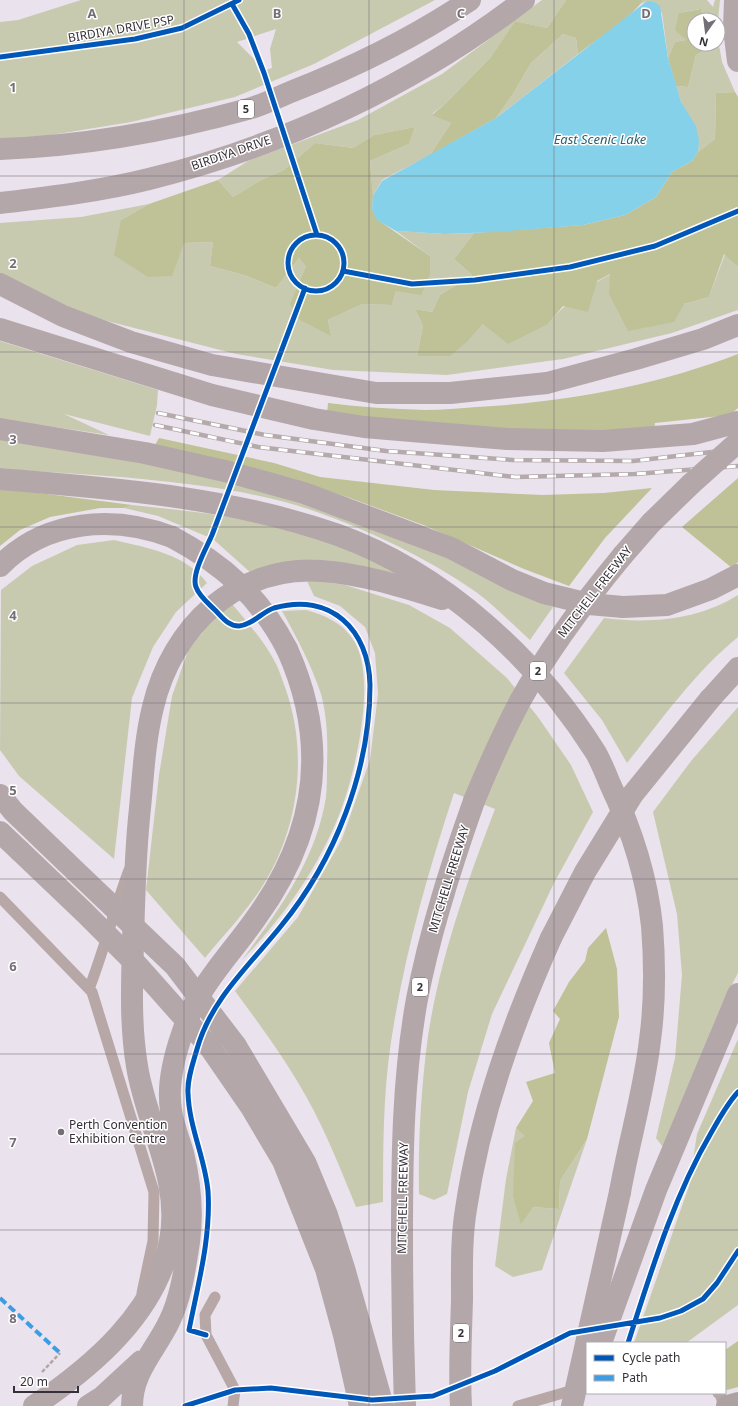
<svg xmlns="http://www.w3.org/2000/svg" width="738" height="1406" viewBox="0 0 738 1406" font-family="'Noto Sans',sans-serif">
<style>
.green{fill:#c8cab0;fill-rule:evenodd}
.forest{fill:#bfc197}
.water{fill:#85d1e9}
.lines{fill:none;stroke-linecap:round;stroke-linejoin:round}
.path{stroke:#b1a6a6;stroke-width:2.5;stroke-dasharray:4 2;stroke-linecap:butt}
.lane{stroke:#b7a8a7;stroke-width:11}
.primary{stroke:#aea1a1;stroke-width:22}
.highway{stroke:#b3a7a9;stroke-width:22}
.rail-casing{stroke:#b4a9ab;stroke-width:4.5}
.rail{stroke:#fff;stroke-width:3;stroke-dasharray:9;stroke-linecap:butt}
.highway-bridge{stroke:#b3a7a9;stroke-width:22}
.quiet{stroke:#3e9de2;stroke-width:4;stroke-dasharray:8 4;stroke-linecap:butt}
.cycleway-casing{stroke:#fff;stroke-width:8}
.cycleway{stroke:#0057b8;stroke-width:5}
.grid{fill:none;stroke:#746e76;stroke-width:1;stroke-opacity:0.55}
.poi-dot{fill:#746e76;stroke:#fff;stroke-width:1.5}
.labels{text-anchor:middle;stroke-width:3;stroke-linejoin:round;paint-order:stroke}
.shield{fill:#fff;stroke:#726d73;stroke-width:1}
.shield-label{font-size:11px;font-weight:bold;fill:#352f37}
.street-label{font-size:12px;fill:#352f37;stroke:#fff}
.poi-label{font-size:12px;fill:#352f37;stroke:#fff;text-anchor:start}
.water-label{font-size:13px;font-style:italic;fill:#30606d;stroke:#fff}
.grid-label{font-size:13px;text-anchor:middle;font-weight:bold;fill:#746e76;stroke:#fff;stroke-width:3;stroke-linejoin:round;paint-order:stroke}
</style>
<rect width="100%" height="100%" fill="#eae2ec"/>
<!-- green -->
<path class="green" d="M81,0H435L314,64L235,97L131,122L39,137L0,139V22L18,20ZM276,29L270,49L272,68L259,72L254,59L237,42Z
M542,0H566L547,28L515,21L490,58L447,102L432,114L451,123L430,155L382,180L373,196L370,161L409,144L415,127L374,135L353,148L315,143L284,170L261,180L233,197L218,180L248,161L358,120L442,74Z
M643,0H707L713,7L715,0H720L718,20H702L700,9L679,13L686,40L675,42L668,58L662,13L647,1L641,4Z
M563,34L576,38L578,54L496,118L513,94L531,63Z
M718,39L722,62L735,92L716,93L715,139L698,152C700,126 690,123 681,102C679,97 678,91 676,86L688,87L696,55L714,44H718Z
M149,204L121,220L184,243L213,242L210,266L244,275L276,288L299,258L306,267L331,336L328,320L362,304L392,305L396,291L430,256L396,231L445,234L474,233L454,259L472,275L440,295L432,312L415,309L423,326L417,356L469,340L483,324H548C565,303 586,287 611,274L684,304L709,297L725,254L738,267V310L672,333L563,359L447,375L333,370L236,354L107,321L43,299L0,276V223L81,217Z
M0,341L158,390L157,405L150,436L64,414L109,435L0,419Z
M0,435L144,460L256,488L418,543L553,607L530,640C513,625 495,606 476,592C427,558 371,531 314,511C260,492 199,485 142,479C95,474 47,473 0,468Z
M132,505C193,511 253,518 312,535C342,544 371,560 398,574C371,569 334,558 307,560C288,561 269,567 251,573L213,539L158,516L124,508Z
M114,540C148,548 186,554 207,583L176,612L153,647L132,698L114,859L19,776L0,750L1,590L32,566L77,545Z
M306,579L345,585L409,605L450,628L507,678L538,717L571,765L593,812L554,883L492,1014L468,1092L447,1194L434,1200L419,1194C418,1141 421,1089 428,1036C440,958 467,882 495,809L454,793C427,875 404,956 391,1042C383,1095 383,1148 383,1202L356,1207C341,1170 326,1132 307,1098C286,1060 260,1025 235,991L298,917L342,839L370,760L378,694L375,653L365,627L340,606L314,596Z
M738,595V637C695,672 662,719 627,763L602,720L564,673L604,618C650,624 698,620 738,595Z
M232,604C247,622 264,641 275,662C279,669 282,679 285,687C309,754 299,831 260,890C244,914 223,936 205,958L146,890L159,775L172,696L189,648L208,626Z
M306,610C324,615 341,622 352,638C379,674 355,776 339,815C333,831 325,846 317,861C296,898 271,930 242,960C279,910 316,860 326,797C327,786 327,774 327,763C328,741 327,716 321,694C311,664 297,638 282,611Z
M738,707V973L722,1004L663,1147L656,1138L675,1058L682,975L677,914L653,812L691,761Z
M738,1039V1305L686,1343H634L689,1186L697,1134Z
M516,1128L526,1136L533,1207L559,1209L560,1181L587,1139L542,1270L513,1277L495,1266L506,1179Z"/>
<!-- forest -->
<path class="forest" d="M566,0H643C637,13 592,43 578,54L576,38L563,34L531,63L513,94L496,118L430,155L451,123L432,115L447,102L490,58L515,21L547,28Z
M701,9L702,20H694V44L713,45L696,55L688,87L676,86L668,58L675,42L686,40L675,30L679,13Z
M735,92L738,97V267L724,254L709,297L684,304L674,322L628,331L609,294L610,274L597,281L588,312L563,306L548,324L508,344L483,324L469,340L450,356H417L423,326L415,309L432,312L440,295L472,275L454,259L474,233L583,225L625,215L656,197L672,172L692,161L698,152L715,139L716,93Z
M415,127L409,144L370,161L373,196L372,209L378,220L430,256V274L421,295L396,291L392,305L362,304L328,320L331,336L300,320L290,304L306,267L299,258L276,288L244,275L210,266L213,242L184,243L172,276L148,277L114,255L121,220L149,204L218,180L233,197L261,180L284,170L315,143L353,148L374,135Z
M738,354V408L730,415L655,423L654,432L516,433L327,414L328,403C360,407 393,409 425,410C442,410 460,408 477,407C566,402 655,386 738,354Z
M159,438L274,463L320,477L434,490L543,495L604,493L652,488L605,538L569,586L524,569L426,526L350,498L258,469L155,445Z
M738,478V562L732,568L682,527Z
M0,488L132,505L124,508H100L50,517L20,530L0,546Z
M606,928L617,969L619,1017L587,1139L560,1181L559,1209L533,1207L521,1224L513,1196L515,1143L525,1136L516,1128L533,1101L526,1082L555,1073L549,1043L560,1019L553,1011L569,982L585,961L588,948Z
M738,1341V1387L727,1390L725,1388V1350Z"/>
<!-- water -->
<path class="water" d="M647,1L654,2L660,6L668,58L681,102L696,126L699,141L698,152L692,161L672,172L656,197L625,215L583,225L495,232L445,234L396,231L377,220L372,209L373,196L382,181L496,118Z"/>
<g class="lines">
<!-- path -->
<path class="path" d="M42,1372L60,1353"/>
<!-- lane -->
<path class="lane" d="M0,897L92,992L154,1192L153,1241L142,1293
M89,989C104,950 114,910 129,870
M215,1297L205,1315L206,1335L235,1390L233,1406
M718,1393L720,1394L724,1406
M518,1406L577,1389"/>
<!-- primary -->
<path class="primary" d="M727,1406L738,1403"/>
<!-- highway -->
<path class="highway" d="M735,0L734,29L738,61
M0,149C83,146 168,131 248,109C263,105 278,97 293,91C354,67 415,37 470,0
M0,203C50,197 101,191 149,179C283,146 415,84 524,0
M0,284L63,316L131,342L212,365L376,393H450L547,383L636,359L703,339L738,325
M0,329L212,395L314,419L364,427L507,439L603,441L693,434L738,422
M0,429L145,453L229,472L304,493L451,548L512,580L544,593L589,604L623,607L667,605L711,589L738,575
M0,479C115,489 227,496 338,535C443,573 537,659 596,753C601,762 606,774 610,784C631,828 647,878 652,926C655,964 655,1003 650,1040C644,1092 629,1141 620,1192
M623,555L651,523L691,484
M0,566C46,519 114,515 172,537
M710,699L738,668
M0,795L13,811L66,862
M0,832L20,851
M209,1046L251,1107L283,1161L326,1269L344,1335L360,1406
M236,1046L305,1162L327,1215L344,1268L383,1406
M601,1343L656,1190L738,994
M34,1406C92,1367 156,1313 170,1241C182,1179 146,1125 137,1066C130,1024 132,983 133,942C134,901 135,859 139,818C143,781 144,743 153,707C172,627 236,565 322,571C363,574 403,587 442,599
M88,1406L102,1397L141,1361
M132,1406C132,1372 155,1351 169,1322C181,1298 185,1268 189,1242C193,1213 190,1182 183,1153C179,1139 173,1125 171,1110C167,1085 174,1057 182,1034C198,985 228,958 256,918C317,834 330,744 287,649
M405,1406C403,1348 402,1291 402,1233C402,1155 403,1076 417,999C430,931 451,866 474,801
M461,1406C459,1371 461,1335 462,1300C462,1270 461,1239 466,1209C480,1114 512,1026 551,938"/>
<defs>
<path id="rail" d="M158,413L265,435L386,451L513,460L633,461L738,449
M155,425L258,447L515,477L635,474L738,466"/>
</defs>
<!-- rail casing -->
<use href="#rail" class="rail-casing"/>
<!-- rail -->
<use href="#rail" class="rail"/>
<!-- highway-bridge -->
<path class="highway-bridge" d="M691,484L738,442
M172,537C223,564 260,597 287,649
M474,801C488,767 503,733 520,701C549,649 585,601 623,555
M20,851L85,913L138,966L209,1046
M66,862L175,966L236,1046
M551,938L585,872L633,794L710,699
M572,1406L620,1192"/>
<!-- quiet -->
<path class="quiet" d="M0,1298L60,1353"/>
<defs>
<path id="cycleway" d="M232,4L249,34L264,73L317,235
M0,57L135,39L182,28L239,0
M288 263a28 28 0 1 1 56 0a28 28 0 1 1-56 0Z
M343,271L412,284L475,280L570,267L655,246L738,211
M206,1335L189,1330C198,1284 211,1238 208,1191C205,1158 189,1127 188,1093C187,1079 193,1063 197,1049C211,999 250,965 281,926C335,860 370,771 370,685C369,630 331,592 274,608C262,612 252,625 239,626C228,626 222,617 215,610C208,603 199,596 196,587C191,574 207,547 212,535L305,288
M628,1343C651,1272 673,1198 711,1133C719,1119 727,1104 738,1092
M185,1406L235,1390L271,1388L372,1400L433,1396L495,1371L570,1333L660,1318L681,1311L703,1299L717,1283L738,1251"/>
</defs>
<!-- cycleway casing -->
<use href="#cycleway" class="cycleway-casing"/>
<!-- cycleway -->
<use href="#cycleway" class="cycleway"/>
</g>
<!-- grid -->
<path class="grid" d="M184,0V1406M369,0V1406M554,0V1406M0,176H738M0,352H738M0,527H738M0,703H738M0,879H738M0,1054H738M0,1230H738"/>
<!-- markers -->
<circle class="poi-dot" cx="61" cy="1132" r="4"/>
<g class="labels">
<!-- shield labels -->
<g class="shield">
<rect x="238" y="100" width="16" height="18" rx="3"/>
<rect x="530" y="662" width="16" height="18" rx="3"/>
<rect x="412" y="978" width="16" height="18" rx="3"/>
<rect x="453" y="1324" width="16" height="18" rx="3"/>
</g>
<g class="shield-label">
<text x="246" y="113">5</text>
<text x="538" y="675">2</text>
<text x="420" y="991">2</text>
<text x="461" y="1337">2</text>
</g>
<!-- street labels -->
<g class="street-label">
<text transform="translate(121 29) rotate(-10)" y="4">BIRDIYA DRIVE PSP</text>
<text transform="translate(231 153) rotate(-19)" y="4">BIRDIYA DRIVE</text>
<text transform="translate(595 592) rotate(-52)" y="4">MITCHELL FREEWAY</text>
<text transform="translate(449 879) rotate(-73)" y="4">MITCHELL FREEWAY</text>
<text transform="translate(403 1198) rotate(-89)" y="4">MITCHELL FREEWAY</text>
</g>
<!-- poi labels -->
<g class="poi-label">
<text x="69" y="1129">Perth Convention<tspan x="69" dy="14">Exhibition Centre</tspan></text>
</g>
<!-- water labels -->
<g class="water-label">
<text x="600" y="144">East Scenic Lake</text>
</g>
</g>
<g class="grid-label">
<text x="92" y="18">A</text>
<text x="277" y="18">B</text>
<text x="461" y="18">C</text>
<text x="646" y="18">D</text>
<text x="13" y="92">1</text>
<text x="13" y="268">2</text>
<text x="13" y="444">3</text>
<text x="13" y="620">4</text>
<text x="13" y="795">5</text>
<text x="13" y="971">6</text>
<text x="13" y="1147">7</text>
<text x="13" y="1323">8</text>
</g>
<!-- legend -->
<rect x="586" y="1342" width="140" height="52" fill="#ffffff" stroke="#aeacaf"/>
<rect x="594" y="1355" width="20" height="6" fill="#0057b8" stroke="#aeacaf"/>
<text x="622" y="1362" font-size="12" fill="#352f37">Cycle path</text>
<rect x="594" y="1375" width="20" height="6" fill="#3e9de2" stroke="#aeacaf"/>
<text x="622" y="1382" font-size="12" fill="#352f37">Path</text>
<!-- north arrow -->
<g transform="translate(706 32) rotate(194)"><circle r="19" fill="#ffffff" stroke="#aeacaf"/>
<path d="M0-3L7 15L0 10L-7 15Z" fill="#746e76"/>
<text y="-6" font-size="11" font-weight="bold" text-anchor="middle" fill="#352f37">N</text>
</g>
<!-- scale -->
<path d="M14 1386v6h64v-6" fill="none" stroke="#352f37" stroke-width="2"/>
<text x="20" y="1386" font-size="12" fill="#352f37" stroke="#ffffff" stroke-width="3" paint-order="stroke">20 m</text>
</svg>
